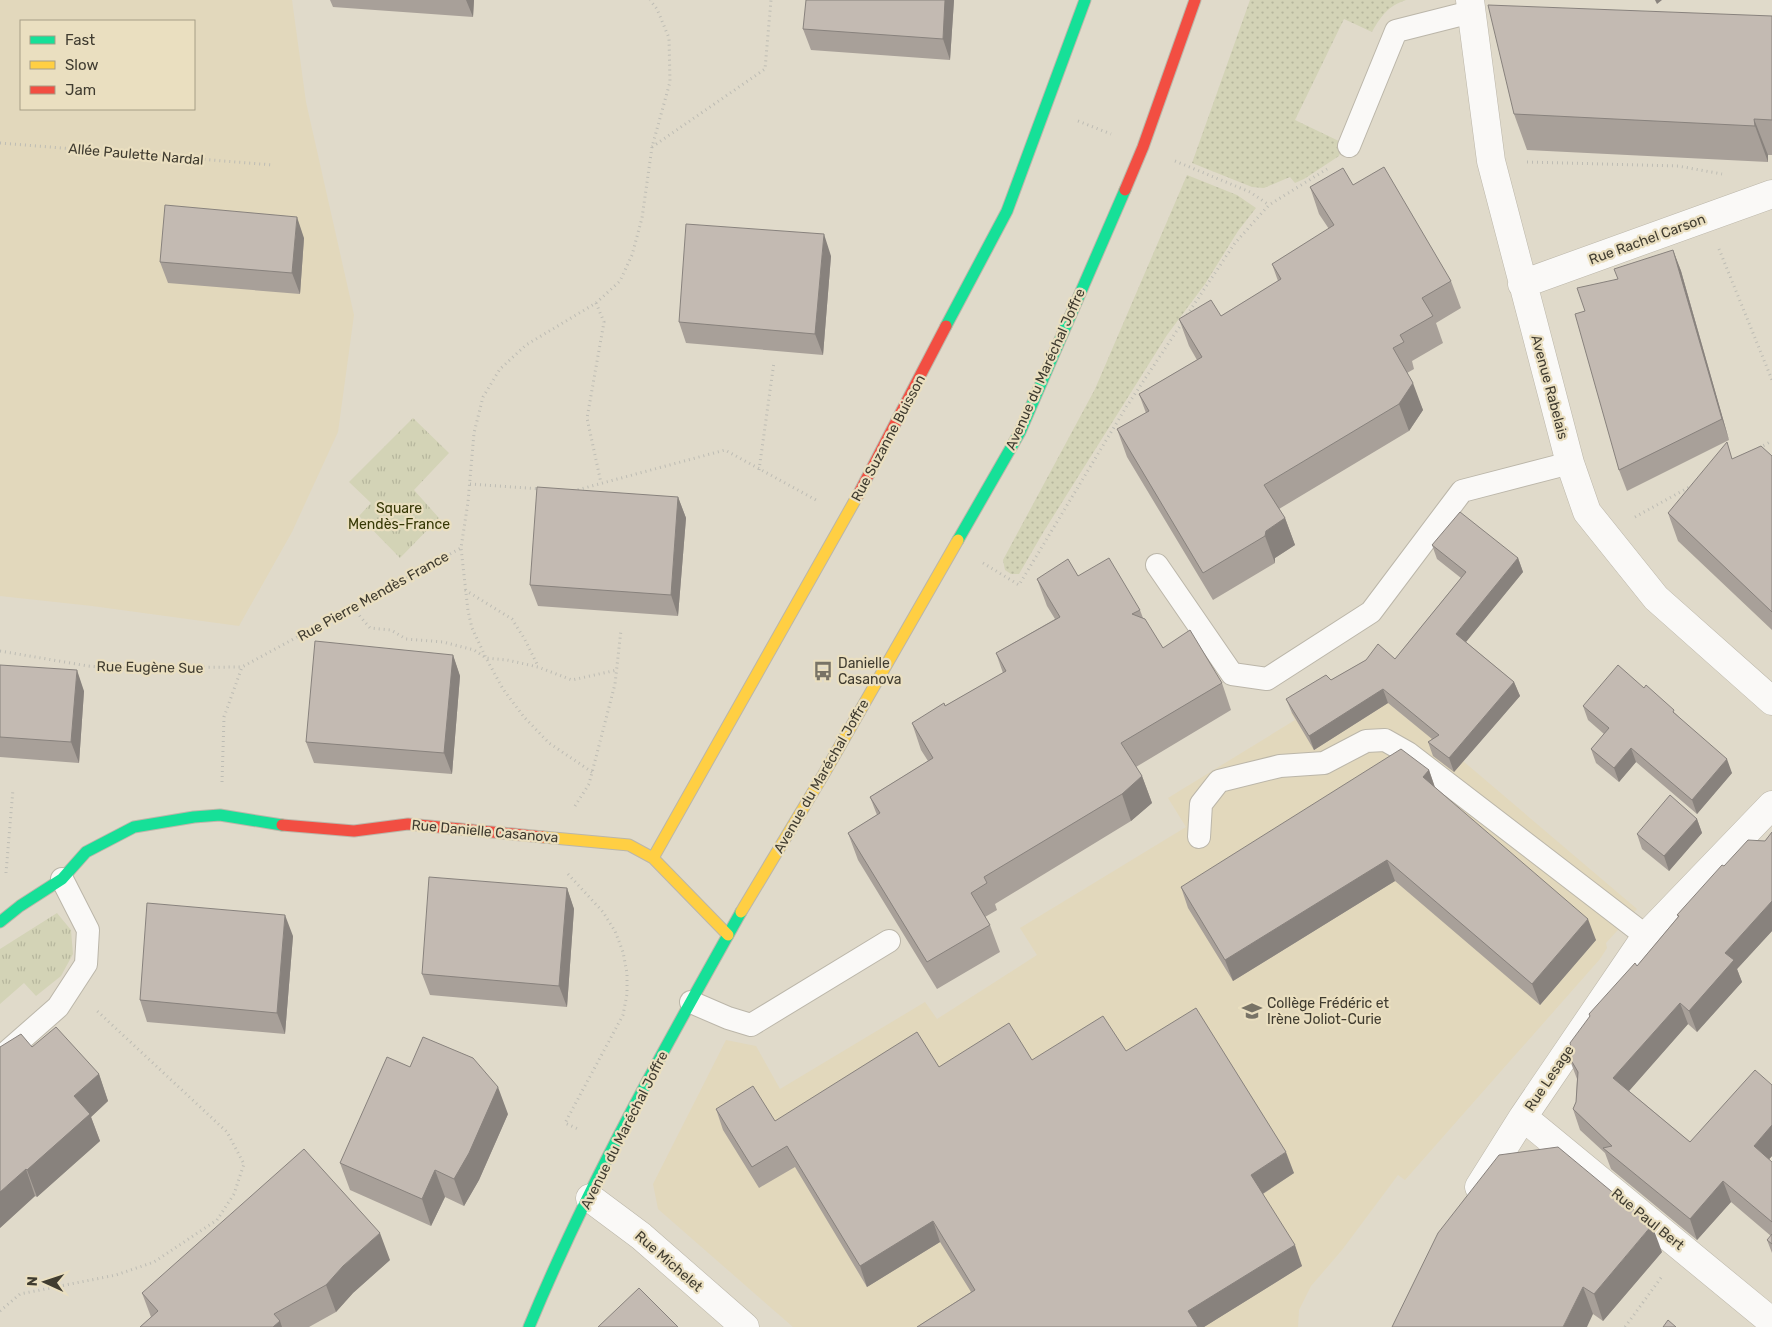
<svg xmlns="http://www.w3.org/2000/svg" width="1772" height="1327" viewBox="0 0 1772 1327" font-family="Rubik,sans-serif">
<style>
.built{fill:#e2d8bc;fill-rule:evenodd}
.grass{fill:url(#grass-dots)}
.park{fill:url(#park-tufts)}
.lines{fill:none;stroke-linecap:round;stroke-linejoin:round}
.lane-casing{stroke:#bbb6a9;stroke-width:24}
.street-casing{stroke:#bbb6a9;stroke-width:29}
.fast-casing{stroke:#bbb6a9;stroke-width:13}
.slow-casing{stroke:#bbb6a9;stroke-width:13}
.jam-casing{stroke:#bbb6a9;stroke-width:13}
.path{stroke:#bdbcb4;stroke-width:3;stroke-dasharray:1 4;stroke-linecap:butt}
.lane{stroke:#faf9f7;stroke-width:22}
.street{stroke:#faf9f7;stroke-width:28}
.fast{stroke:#16e098;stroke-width:11}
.slow{stroke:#ffcf43;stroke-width:11}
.jam{stroke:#f24e42;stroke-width:11}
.wall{fill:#a8a099}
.shaded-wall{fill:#88827d}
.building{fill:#c3bab2;stroke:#88827d}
.labels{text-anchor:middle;stroke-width:4.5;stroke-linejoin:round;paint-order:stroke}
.street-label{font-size:14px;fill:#403c30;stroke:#eadfc0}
.park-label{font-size:14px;fill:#363805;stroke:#eadfc0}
.poi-label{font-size:14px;fill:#403c30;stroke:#eadfc0;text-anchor:start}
</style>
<defs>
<pattern id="grass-dots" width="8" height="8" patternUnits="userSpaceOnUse" patternTransform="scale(1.25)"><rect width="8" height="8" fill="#d3d3b6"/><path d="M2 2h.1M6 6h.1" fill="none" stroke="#b6b69d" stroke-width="1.8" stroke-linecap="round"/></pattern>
<pattern id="park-tufts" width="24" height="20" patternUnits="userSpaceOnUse" patternTransform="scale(1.25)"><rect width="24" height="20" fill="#d3d3b6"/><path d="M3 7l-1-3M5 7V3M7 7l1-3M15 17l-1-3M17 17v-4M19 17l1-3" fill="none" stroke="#b6b69d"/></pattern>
</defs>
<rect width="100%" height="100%" fill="#e0daca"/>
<!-- built -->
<path class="built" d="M0,0H292L306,102L354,315L338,432L292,532L239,626L92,606L0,596ZM21,21H194V109H21Z
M1364,682L1406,718L1463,761L1637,909L1606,943L1607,948L1600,959L1405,1180L1398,1175L1342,1250L1311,1286L1299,1310L1298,1327H793L658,1209L653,1184L726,1040L756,1046L780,1089L925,1002L937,1019L1037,955L1020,928L1186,827L1168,798L1295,720L1291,713L1331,689Z"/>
<!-- grass -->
<path class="grass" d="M1250,0H1406C1388,6 1381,16 1372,32L1344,19L1295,120L1343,143L1339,156L1304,179L1295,183L1290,177L1264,188L1252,187L1192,163Z
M1187,175L1237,195L1256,208L1238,231L1205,284L1167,335L1044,531L1019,574H1011L1005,570L1003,560L1095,389Z"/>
<!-- park -->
<path class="park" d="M413,418L449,453L414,490L439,518L400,558L359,516L371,503L349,482Z
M57,913L71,930L73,954L61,976L36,996L24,983L0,1004V949Z"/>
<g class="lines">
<defs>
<path id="lane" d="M1349,146L1396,31L1471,12
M1157,565L1232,674L1267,679L1371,612L1462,491L1570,463
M1199,837L1201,804L1219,781L1280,766L1324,763L1366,741L1385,740L1408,753L1646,936
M691,1002L728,1018L751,1025L889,941
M0,1058L58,1007L86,964L88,930L62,879"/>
<path id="street" d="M1470,0L1491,161L1570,463L1587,512L1656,598L1772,701
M1522,284L1772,194
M1523,1117L1772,1322
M1479,1187L1523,1117L1646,936L1772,805
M590,1198L641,1236L745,1327"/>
<path id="fast" d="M946,326L1007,211L1085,0
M958,540L1020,432L1125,190
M0,922L20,906L62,879L86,852L134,827L194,817L220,815L282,825
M529,1327C588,1184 665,1047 741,912"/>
<path id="slow" d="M543,837L629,845L653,858L728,935
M653,858L858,495
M741,912L825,772L958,540"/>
<path id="jam" d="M1125,190L1143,147L1195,0
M858,495L946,326
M282,825L354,831L408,824L543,837"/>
</defs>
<!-- lane casing -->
<use href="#lane" class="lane-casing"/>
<!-- street casing -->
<use href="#street" class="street-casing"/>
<!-- fast casing -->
<use href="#fast" class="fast-casing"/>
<!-- slow casing -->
<use href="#slow" class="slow-casing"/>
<!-- jam casing -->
<use href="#jam" class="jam-casing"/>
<!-- path -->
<path class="path" d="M1078,121L1111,134
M0,143L273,165
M652,147L765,69L771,0
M1175,161L1250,192L1269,205
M1527,162L1678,166L1722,174
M1719,249L1772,380
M596,303L604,322L587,418L601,483
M1187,315L1235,243L1269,205L1327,169
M1759,448L1772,441
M759,470L774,362
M470,484L541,489
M573,491L725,450L816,500
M1635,517L1693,485
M983,563L1019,585L1125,409L1182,323
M465,590L512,619L524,638L538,666
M353,608L370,628L391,630L406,639L443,642L474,650L486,658L507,660L538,667L572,680L617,670
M0,651L88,666L111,668L242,667
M592,772L549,743L524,717L503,689L486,658L472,628L468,611L461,548L468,502L474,433L483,397L500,369L526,345L596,303L620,281L632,255L642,218L652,147L670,82L669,38L657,9L650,0
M222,782L224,717L242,667L461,548
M575,806L589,784L615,684L621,630
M6,873L13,789
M568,874L603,912L615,931L623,952L627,973V994L623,1015L565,1123L578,1129
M0,1311L20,1294L116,1275L154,1262L217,1220L234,1194L244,1164L227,1132L95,1009
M1625,1327L1663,1275"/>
<!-- lane -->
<use href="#lane" class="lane"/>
<!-- street -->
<use href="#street" class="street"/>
<!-- fast -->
<use href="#fast" class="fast"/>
<!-- slow -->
<use href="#slow" class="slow"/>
<!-- jam -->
<use href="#jam" class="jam"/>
</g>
<!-- wall -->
<path class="wall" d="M330,0H474L473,17L333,7Z
M954,0L950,60L811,50L803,29Z
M1772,16V155H1768V162L1527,150L1514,114Z
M1353,185L1451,281L1461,308L1436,323L1443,343L1412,361L1414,369L1407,373L1423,410L1409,431L1279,509L1285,518L1295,545L1275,558V563L1213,600L1127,457L1117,429L1146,413L1139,394L1197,360L1189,346L1179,319L1221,316L1278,281L1272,264L1329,229L1319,214L1310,187Z
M304,238L300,294L168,283L160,262Z
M1673,250L1681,271L1729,440L1627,491L1619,470L1585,311L1618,279Z
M831,256L823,355L686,343L679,322Z
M1772,456V630L1678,541L1668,513Z
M678,497L686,518L678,616L538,606L530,585Z
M1432,545L1518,558L1523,572L1466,642L1514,682L1520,696L1454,772L1433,756L1428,742L1432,739L1388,703L1314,750L1292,713L1286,699L1331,680L1366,660L1395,659L1461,578L1437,559Z
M1078,576L1140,610L1143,618L1163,648L1222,683L1231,710L1136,767L1142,776L1152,803L1131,821L995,904L997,910L985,917L990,925L1000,952L937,989L858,860L848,833L877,815L870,797L928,761L921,750L912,723L945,706L1003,673L996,653L1055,619L1047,606L1037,579Z
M453,655L460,676L452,774L314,763L306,742Z
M0,665L84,691L79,763L0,757Z
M1644,688L1676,714L1732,773L1697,814L1636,762L1619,782L1596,763L1591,749L1604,734L1588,720L1583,706Z
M1429,770L1435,787L1596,940L1540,1005L1395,881L1233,981L1188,908L1181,887Z
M1697,819L1702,833L1669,871L1642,849L1637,834Z
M1772,832V931L1737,969L1742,982L1697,1032L1688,1024L1629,1091L1690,1142L1772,1085V1156L1769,1159L1772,1162V1253L1767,1240L1771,1236L1731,1202L1697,1240L1611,1169L1605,1153L1580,1130L1573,1109L1576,1102L1577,1079L1568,1055L1572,1051L1590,1016L1589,1014L1637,966L1678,917L1677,915L1724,866L1765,841Z
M567,888L574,909L567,1007L430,995L422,974Z
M293,936L285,1034L147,1022L140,1000Z
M32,1047L99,1074L108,1101L91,1117L100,1141L37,1197L35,1196L0,1228Z
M1126,1051L1294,1173L1263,1194L1302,1266L1204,1327H917L971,1292L940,1242L867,1287L795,1167L759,1188L723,1130L716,1109L775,1121L939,1067L1032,1060Z
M508,1114L479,1180L464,1206L445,1197L431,1226L350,1190L340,1163Z
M1662,1252L1603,1321L1593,1314L1392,1327Z
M390,1260L353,1293L336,1312L309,1327H140L151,1317L142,1293Z"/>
<!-- shaded-wall -->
<path class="shaded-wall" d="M466,0H474L473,17Z
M945,0H954L950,60L943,39Z
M1655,0H1662L1657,4Z
M1754,119L1768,155V162L1755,126Z
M297,217L304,238L300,294L292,273Z
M824,234L831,256L823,355L815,334Z
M1673,250L1681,271L1729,440L1722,419Z
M1413,383L1423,410L1409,431L1399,404Z
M678,497L686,518L678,616L671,595Z
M1285,518L1295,545L1275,558V563L1265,536L1266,531Z
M1518,558L1523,572L1461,648L1456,634Z
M453,655L460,676L452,774L444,753Z
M77,670L84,691L79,763L71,742Z
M1514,682L1520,696L1454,772L1449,758Z
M1383,689L1388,703L1314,750L1309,736Z
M1631,748L1636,762L1619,782L1614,768Z
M1727,759L1732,773L1697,814L1692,800Z
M1429,770L1436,791L1423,777Z
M1142,776L1152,803L1131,821L1122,794Z
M1697,819L1702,833L1669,871L1664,856Z
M1387,860L1395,881L1233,981L1225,960Z
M567,888L574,909L567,1007L559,986Z
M1772,901V931L1737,969L1742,982L1697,1032L1689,1011L1725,953Z
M285,915L293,936L285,1034L277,1013Z
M1588,919L1596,940L1540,1005L1532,984Z
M1680,1003L1688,1024L1621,1100L1613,1078Z
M99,1074L108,1101L91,1117L100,1141L37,1197L27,1170L74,1096Z
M498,1087L508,1114L479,1180L464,1206L454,1179Z
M1772,1125V1156L1762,1167L1754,1146Z
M1286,1152L1294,1173L1259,1196L1251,1175Z
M26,1169L35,1196L0,1228V1192Z
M435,1170L445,1197L431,1226L422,1199Z
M1723,1181L1731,1202L1697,1240L1690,1219Z
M933,1221L940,1242L867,1287L860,1266Z
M1652,1225L1662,1252L1603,1321L1594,1294Z
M380,1233L390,1260L353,1293L336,1312L326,1285L343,1266Z
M1295,1245L1302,1266L1204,1327H1194L1188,1311Z
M1583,1287L1593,1314L1587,1327H1563Z
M280,1321L282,1327H273Z"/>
<!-- building -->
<path class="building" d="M806,0H945L943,39L803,29Z
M1488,5L1772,16V120L1754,119L1755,126L1514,114Z
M1384,167L1451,281L1422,298L1433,316L1400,335L1404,342L1393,348L1413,383L1399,404L1264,485L1285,518L1266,531L1265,536L1203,573L1117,429L1149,411L1139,394L1202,357L1179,319L1211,300L1221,316L1281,279L1272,264L1334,225L1310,187L1343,168L1353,185Z
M165,205L297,217L292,273L160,262Z
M686,224L824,234L815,334L679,322Z
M1673,250L1722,419L1619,470L1575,314L1585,311L1577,288L1618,279L1614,269Z
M1727,442L1732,459L1761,446L1772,456V612L1668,513Z
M537,487L678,497L671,595L530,585Z
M1460,512L1518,558L1456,634L1514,682L1449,758L1428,742L1439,735L1383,689L1309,736L1286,699L1326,675L1331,680L1366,660L1378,644L1395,659L1466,572L1432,545Z
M1109,558L1140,610L1132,614L1145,619L1163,648L1190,630L1222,683L1121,743L1142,776L1122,794L984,877L987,883L971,893L990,925L927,962L848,833L880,813L870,797L933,758L912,723L944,703L945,706L1006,671L996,653L1060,617L1037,579L1068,559L1078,576Z
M315,641L453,655L444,753L306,742Z
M0,665L77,670L71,742L0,737Z
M1618,665L1644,688L1646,685L1674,710L1673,712L1727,759L1692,800L1631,748L1614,768L1591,749L1609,728L1583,706Z
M1401,749L1429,770L1423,777L1588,919L1532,984L1387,860L1225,960L1181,887Z
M1670,795L1697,819L1664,856L1637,834Z
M1772,832V901L1725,953L1734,960L1689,1011L1680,1003L1613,1078L1690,1142L1755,1070L1772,1085V1125L1754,1146L1772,1162V1222L1723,1181L1690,1219L1603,1148L1612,1146L1573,1109L1576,1102L1578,1072L1568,1055L1572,1051L1570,1043L1590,1016L1589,1014L1635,963L1637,966L1679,916L1677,915L1722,865L1724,866L1748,840L1765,841Z
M429,877L567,888L559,986L422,974Z
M147,903L285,915L277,1013L140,1000Z
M1196,1008L1286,1152L1251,1175L1295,1245L1188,1311L1198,1327H917L975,1290L933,1221L860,1266L787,1146L752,1167L716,1109L753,1086L775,1121L917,1032L939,1067L1009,1023L1032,1060L1103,1016L1126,1051Z
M56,1027L99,1074L74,1096L90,1114L27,1170L26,1169L0,1192V1047L21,1034L32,1047Z
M423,1037L473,1058L498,1087L469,1153L454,1179L435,1170L422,1199L340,1163L387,1057L410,1067Z
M1558,1147L1652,1225L1594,1294L1583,1287L1563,1327H1392L1438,1233L1499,1155Z
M304,1149L380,1233L343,1266L326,1285L274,1314L280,1321L273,1327H140L158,1311L142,1293Z
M1772,1234V1244L1767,1240Z
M639,1288L678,1327H598Z
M1668,1320L1676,1327H1663Z"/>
<!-- icons -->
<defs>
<symbol id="bus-bare" viewBox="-9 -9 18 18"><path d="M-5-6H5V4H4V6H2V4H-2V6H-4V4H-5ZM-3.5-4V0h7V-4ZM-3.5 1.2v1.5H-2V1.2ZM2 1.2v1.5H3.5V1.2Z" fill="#787366" stroke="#eadfc0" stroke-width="2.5" paint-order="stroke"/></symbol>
<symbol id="school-bare" viewBox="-9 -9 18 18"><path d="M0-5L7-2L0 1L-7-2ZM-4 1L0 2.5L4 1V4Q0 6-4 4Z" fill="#787366" stroke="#eadfc0" stroke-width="2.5" paint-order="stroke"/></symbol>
</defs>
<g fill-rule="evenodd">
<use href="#bus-bare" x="809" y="657" width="28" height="28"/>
<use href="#school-bare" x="1238" y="997" width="28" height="28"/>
</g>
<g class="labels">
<!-- street labels -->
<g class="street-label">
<text transform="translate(136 154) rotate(5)" y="5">Allée Paulette Nardal</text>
<text transform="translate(1647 239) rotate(-20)" y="5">Rue Rachel Carson</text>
<text transform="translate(1045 369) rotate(-66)" y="5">Avenue du Maréchal Joffre</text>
<text transform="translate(1550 387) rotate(75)" y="5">Avenue Rabelais</text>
<text transform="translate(888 438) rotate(-62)" y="5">Rue Suzanne Buisson</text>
<text transform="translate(373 596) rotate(-29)" y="5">Rue Pierre Mendès France</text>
<text transform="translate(150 667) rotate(1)" y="5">Rue Eugène Sue</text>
<text transform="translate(821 776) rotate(-60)" y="5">Avenue du Maréchal Joffre</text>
<text transform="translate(485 831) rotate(5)" y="5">Rue Danielle Casanova</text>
<text transform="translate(1549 1078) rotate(-56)" y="5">Rue Lesage</text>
<text transform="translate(624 1130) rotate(-63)" y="5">Avenue du Maréchal Joffre</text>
<text transform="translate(1648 1219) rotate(39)" y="5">Rue Paul Bert</text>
<text transform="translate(669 1261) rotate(41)" y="5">Rue Michelet</text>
</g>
<!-- park labels -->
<g class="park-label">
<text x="399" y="513">Square<tspan x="399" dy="16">Mendès-France</tspan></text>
</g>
<!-- poi labels -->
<g class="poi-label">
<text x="838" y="668">Danielle<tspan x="838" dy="16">Casanova</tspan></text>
<text x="1267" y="1008">Collège Frédéric et<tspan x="1267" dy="16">Irène Joliot-Curie</tspan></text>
</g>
</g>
<!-- legend -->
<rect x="20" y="20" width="175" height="90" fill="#eadfc0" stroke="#a69e86"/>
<rect x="30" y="36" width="25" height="8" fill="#16e098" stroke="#a69e86"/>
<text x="65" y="45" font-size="15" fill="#403c30">Fast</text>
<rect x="30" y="61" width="25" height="8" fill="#ffcf43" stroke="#a69e86"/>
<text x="65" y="70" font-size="15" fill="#403c30">Slow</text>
<rect x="30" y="86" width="25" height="8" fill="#f24e42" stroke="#a69e86"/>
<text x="65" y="95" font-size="15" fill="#403c30">Jam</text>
<!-- north arrow -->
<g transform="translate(45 1282) rotate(273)" stroke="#eadfc0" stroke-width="4" paint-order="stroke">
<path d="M0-4L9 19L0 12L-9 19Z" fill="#403c30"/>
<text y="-8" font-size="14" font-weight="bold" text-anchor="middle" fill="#403c30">N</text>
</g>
</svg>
